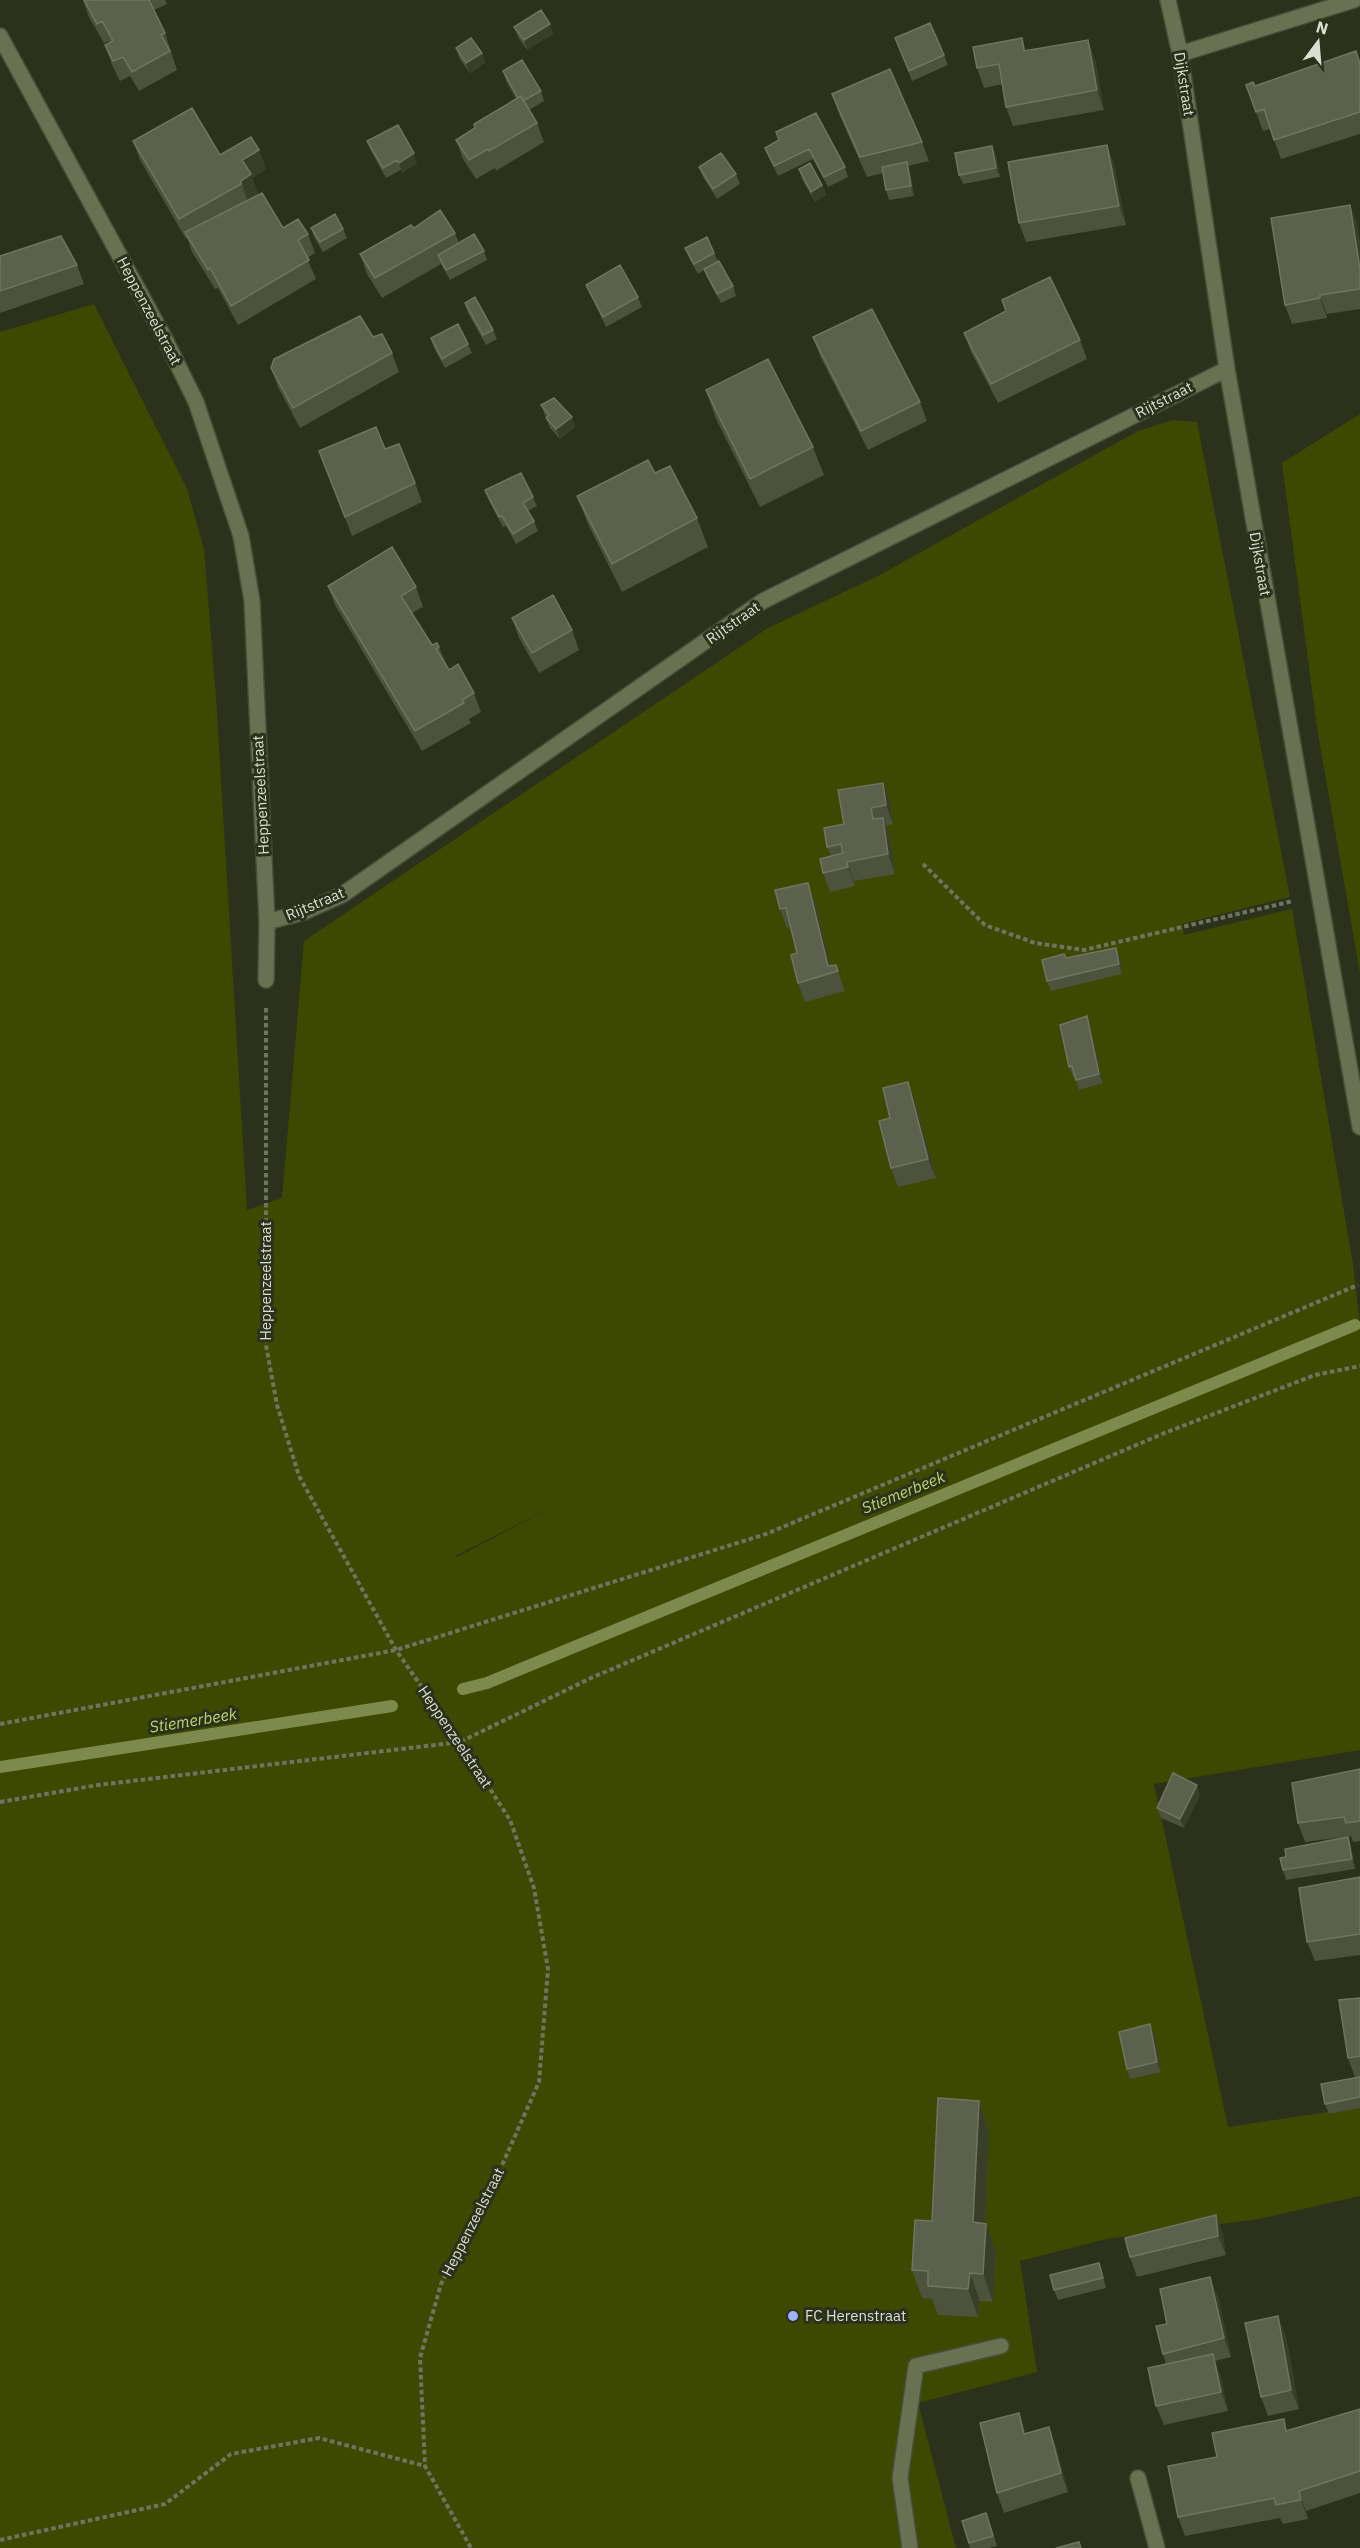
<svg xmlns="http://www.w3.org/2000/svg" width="1360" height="2548" viewBox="0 0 1360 2548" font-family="'IBM Plex Sans',sans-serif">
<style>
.green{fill:#3d4901;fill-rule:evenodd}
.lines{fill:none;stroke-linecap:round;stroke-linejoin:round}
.stream{stroke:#7e8a4d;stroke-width:12}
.minor-casing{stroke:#484d39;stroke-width:18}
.path{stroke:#6f7462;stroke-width:4;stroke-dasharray:4.5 3;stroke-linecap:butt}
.minor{stroke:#697153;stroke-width:15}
.wall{fill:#4c523c}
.shaded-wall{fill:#393e29}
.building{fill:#5b614c;stroke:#6f7561;stroke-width:1.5}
.poi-dot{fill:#9cb4fd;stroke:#2c311c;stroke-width:2}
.labels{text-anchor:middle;stroke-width:6;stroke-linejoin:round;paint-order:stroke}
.street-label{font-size:15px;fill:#dbdfd2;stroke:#2c311c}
.poi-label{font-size:15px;fill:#dbdfd2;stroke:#2c311c;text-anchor:start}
.water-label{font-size:16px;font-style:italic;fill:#bdd46c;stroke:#2c311c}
</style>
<rect width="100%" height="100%" fill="#2c311c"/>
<!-- green -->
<path class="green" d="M94,304L187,489L204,549L216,698L247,1210L282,1198L304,941L768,628L878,576L1138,431L1173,420L1197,422L1290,897L1182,924L1184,935L1292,909L1353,1264L1360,1325V1750L1154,1784L1228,2127L1360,2107V2196L1259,2219L1106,2239L1020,2261L1037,2372L918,2403L956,2548H0V332ZM554,1506L457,1557L454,1556H455Z
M1360,414V973L1317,728L1282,463Z"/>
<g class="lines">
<!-- stream -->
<path class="stream" d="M463,1689L487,1683L1355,1325
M0,1767L392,1706"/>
<defs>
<path id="minor" d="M1168,0L1180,54L1227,369L1360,1127
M0,36L165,339L196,402L241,536L252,601L267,922L266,980
M1180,54L1354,0
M267,922L304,912L342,895L763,601L1227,369
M1138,2478L1157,2548
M910,2548L900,2478L916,2366L1001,2346"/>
</defs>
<!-- minor casing -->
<use href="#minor" class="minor-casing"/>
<!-- path -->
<path class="path" d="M923,864L985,925L1035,943L1084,950L1293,901
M266,1008V1345L277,1405L299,1476L396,1650L460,1742L510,1820L534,1888L548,1969L539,2082L491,2190L441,2284L420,2358L425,2466L471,2548
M0,1724L396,1650L766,1534L1358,1285
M0,1802L98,1785L460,1742L591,1678L1167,1432L1315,1375L1360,1366
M0,2540L165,2504L231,2454L319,2438L425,2466"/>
<!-- minor -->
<use href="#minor" class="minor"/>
</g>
<!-- wall -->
<path class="wall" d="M83,0H165L167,4L154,10L165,33L177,70L139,91L130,76L120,81L112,65L105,45L110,43L109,41L104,43L89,17Z
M550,24L553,34L527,50L518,37L514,27Z
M895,38L944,55L948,65L912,81Z
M1022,38L1026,51L1095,59L1104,110L1013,126L1006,107L1003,84L984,88L977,68Z
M456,48L482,53L485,63L470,73L459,58Z
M1360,63V134L1281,159L1270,129L1263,131L1246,85L1255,86Z
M503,71L541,91L544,101L529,110L537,123L544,142L496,171L495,168L476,179L463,159L456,140L475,128L516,99L506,81Z
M832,94L922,142L929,161L908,166L910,172L914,196L889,200L886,190L883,173L867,177L839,114Z
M816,113L845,167L848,177L828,187L813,159L778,176L765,148L779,140Z
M133,141L220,155L259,150L266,169L252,178L258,194L248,201L283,228L308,234L315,253L307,258L316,279L238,325L218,288L215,289L192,252L187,238L186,239L140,160Z
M367,141L417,163L402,173L401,170L386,178L371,151Z
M1107,145L1114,165L1126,225L1026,242L1019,223Z
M992,146L996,156L1000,177L963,184L959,175Z
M699,167L736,174L740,184L717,199L703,177Z
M799,169L822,185L826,195L815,202L802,179Z
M1350,205L1357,224L1360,245V309L1327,314V318L1292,324L1285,305Z
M311,228L343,229L347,238L323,252L314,237Z
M414,228L455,233L459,243L484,251L487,260L450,280L441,264L382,298L367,274L360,254Z
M685,248L714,253L718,261L733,286L736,296L721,303L708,279L704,270L698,274L689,258Z
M0,256L77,265L84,284L0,313Z
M586,285L638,297L642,307L606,327L590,294Z
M465,303L493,330L497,339L486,345L468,313Z
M1005,311L1080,340L1087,359L998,403L971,352L964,333Z
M373,337L392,353L399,372L300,428L278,387L271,368Z
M813,337L920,402L927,421L868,450L820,356Z
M431,338L468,344L472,353L445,368L434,348Z
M706,390L813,447L824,475L760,507L716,419Z
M541,405L572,417L575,427L560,439L550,428Z
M385,449L415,483L422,502L352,536L319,451Z
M485,490L533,497L537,506L528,511L534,521L538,531L516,544L506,526L503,527L488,499Z
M577,496L697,518L708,547L622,592L588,524Z
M328,586L416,587L423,607L412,613L432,645L439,647L449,670L474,693L481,712L469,719L471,723L422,751L335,605Z
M512,618L572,630L579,650L539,673L519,638Z
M838,790L890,803L893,824L886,826L890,837L895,874L854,881L855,886L830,892L823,873L831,856L827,847L844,824Z
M815,902L830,966L836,965L845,991L805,1002L798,983L797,953L790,927L787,928L780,909Z
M1116,948L1120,958L1122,974L1051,991L1047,981Z
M1090,1026L1103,1083L1079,1090L1075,1076L1073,1077L1069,1067Z
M915,1101L936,1178L898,1187L891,1168L890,1118Z
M1360,1769V1841L1353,1842L1351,1836L1305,1842L1298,1823Z
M1200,1795L1184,1828L1161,1818L1157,1808Z
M1348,1837L1351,1847L1355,1869L1286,1880L1283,1870L1286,1857Z
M1360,1877V1955L1315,1961L1307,1942Z
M1360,1998V2077H1355L1348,2058Z
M1154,2034L1161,2072L1130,2079L1127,2069Z
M1360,2077V2108L1329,2114L1325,2104Z
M979,2101L989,2130L985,2224L996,2252L993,2302L980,2301L978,2317L938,2315L932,2299L922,2298L912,2270Z
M1216,2215L1223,2235L1226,2255L1137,2277L1130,2257Z
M1102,2272L1106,2288L1058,2300L1054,2290Z
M1218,2297L1231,2357L1215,2361L1220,2374L1228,2411L1164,2425L1156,2406L1166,2364L1163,2354L1167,2324Z
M1286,2336L1299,2409L1268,2416L1261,2397Z
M1360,2409V2493L1306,2511L1308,2519L1283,2524L1280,2518L1185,2536L1178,2517L1217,2457L1288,2431Z
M1026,2433L1056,2447L1068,2492L1004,2513L997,2493Z
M962,2521L990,2523L997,2546L989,2548H970Z"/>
<!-- shaded-wall -->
<path class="shaded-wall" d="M550,24L553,34L527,50L524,40Z
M1088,40L1095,59L1104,110L1097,90Z
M482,53L485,63L470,73L466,63Z
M1107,145L1114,165L1126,225L1119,206Z
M992,146L996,156L1000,177L996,168Z
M259,150L266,169L252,178L258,194L248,200V203L241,181L242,160Z
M414,153L417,163L402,173L399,163Z
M907,162L910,172L914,196L911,186Z
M822,185L826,195L815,202L811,192Z
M1350,205L1357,224L1360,245V269Z
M1320,295L1327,314V318L1320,298Z
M572,417L575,427L560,439L556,429Z
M883,783L890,803L893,824L886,805Z
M883,818L890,837L895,874L888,854Z
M847,862L854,881L855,886L848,867Z
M808,883L815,902L832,973L828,966Z
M1116,948L1120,958L1122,974L1119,964Z
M1087,1016L1090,1026L1103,1083L1099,1074Z
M908,1082L915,1101L936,1178L928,1159Z
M1197,1785L1200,1795L1184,1828L1180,1819Z
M1348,1837L1351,1847L1355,1869L1352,1859Z
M1150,2024L1154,2034L1161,2072L1157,2062Z
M979,2101L989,2130L984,2251L973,2222Z
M1216,2215L1223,2235L1226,2255L1218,2236Z
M986,2224L996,2252L993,2302L983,2274Z
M970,2273L980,2301L978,2317L968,2289Z
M1210,2277L1218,2297L1231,2357L1224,2338Z
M1278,2316L1286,2336L1299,2409L1291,2390Z
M1213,2354L1220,2374L1228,2411L1221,2392Z
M1019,2413L1026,2433L1031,2453L1024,2434Z
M1049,2427L1056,2447L1068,2492L1061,2473Z
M1299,2491L1306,2511L1308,2519L1301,2500Z"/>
<!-- building -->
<path class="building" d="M84,0H149L165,33L161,35L170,51L132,72L123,57L113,61L105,45L113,41L102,21L97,24Z
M541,10L550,24L524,40L514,27Z
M930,23L944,55L909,71L895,38Z
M471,38L482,53L466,63L456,48Z
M1022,38L1024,51L1088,40L1097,90L1006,107L999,64L977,68L973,47Z
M1356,51L1360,64V112L1274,140L1264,109L1256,112L1246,85L1253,82L1255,86Z
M522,60L541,91L523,101L521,96L518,98L503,71Z
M890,69L922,142L860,157L832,94Z
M521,96L537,123L489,151L488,149L469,160L456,140L475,128L474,124Z
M192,108L220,155L251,137L259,150L242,160L251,174L241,181V184L179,219L133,141Z
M816,113L845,167L824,177L809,149L774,166L765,148L779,140L776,132Z
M398,125L414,153L399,163L397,160L383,168L367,141Z
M1107,145L1119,206L1019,223L1008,162Z
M992,146L996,168L959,175L955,153Z
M721,153L736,174L713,189L699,167Z
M907,162L911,186L886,190L882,167Z
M810,163L822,185L811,192L799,169Z
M262,193L283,228L298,219L308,234L298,240L309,260L231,306L210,268L208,270L185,232Z
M1350,205L1360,269V289L1320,295V298L1285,305L1271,218Z
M440,210L455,233L375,278L360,254L411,225L414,228Z
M335,214L343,229L320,242L311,228Z
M474,234L484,251L446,270L438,255Z
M61,236L77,265L0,291V256Z
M707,237L714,253L694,264L685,248Z
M719,261L733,286L717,294L704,269Z
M620,265L638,297L603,317L586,285Z
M1050,277L1080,340L991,384L964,333L1006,311L1002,300Z
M475,297L493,330L483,335L465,303Z
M872,309L920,402L861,431L813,337Z
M360,316L373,337L382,334L392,353L293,408L271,368L274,359Z
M458,324L468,344L442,359L431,338Z
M768,359L813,447L750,479L706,390Z
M554,398L572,417L556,429L546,418L549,415L541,405Z
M376,427L385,449L399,444L415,483L345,517L319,451Z
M648,460L655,473L670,466L697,518L612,564L577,496Z
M521,473L533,497L523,503L534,521L513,534L502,516L499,517L485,490Z
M392,547L416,587L401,596L432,645L437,643L439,647L436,649L449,670L458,664L474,693L462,700L464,703L415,731L328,586Z
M553,595L572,630L532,653L512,618Z
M883,783L886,805L871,808L873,819L883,818L888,854L847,862L848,867L823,873L820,859L843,853L841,844L827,847L824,828L844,824L838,790Z
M808,883L828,966L836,965L838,971L798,983L791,955L797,953L786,908L780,909L775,890Z
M1116,948L1119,964L1047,981L1042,960L1064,954L1066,958Z
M1087,1016L1099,1074L1076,1080L1072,1066L1069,1067L1060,1025Z
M908,1082L928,1159L891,1168L879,1121L890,1118L883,1088Z
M1360,1769V1821L1346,1823L1344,1817L1298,1823L1292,1783Z
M1173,1773L1197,1785L1180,1819L1157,1808Z
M1348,1837L1352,1859L1283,1870L1280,1858L1286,1857L1285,1849Z
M1360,1877V1934L1307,1942L1299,1888Z
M1360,1998V2056L1348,2058L1339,2000Z
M1150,2024L1157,2062L1127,2069L1119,2032Z
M1360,2077V2097L1325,2104L1321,2084Z
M938,2098L979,2101L973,2222L986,2224L983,2274L970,2273L968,2289L928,2286V2271L912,2270L915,2220L932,2221Z
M1216,2215L1218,2236L1130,2257L1125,2238Z
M1099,2263L1103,2278L1054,2290L1050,2275Z
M1210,2277L1224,2338L1163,2354L1156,2326L1167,2324L1160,2289Z
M1278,2316L1291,2390L1261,2397L1245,2323Z
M1213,2354L1221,2392L1156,2406L1148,2368Z
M1360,2409V2471L1299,2491L1301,2500L1276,2505L1274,2498L1178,2517L1168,2466L1217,2457L1212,2433L1284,2419L1286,2431Z
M1019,2413L1024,2434L1049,2427L1061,2473L997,2493L980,2423Z
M986,2513L993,2536L969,2543L962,2521Z
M1079,2542L1081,2548H1056Z"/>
<!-- markers -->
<circle class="poi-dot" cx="793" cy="2316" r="6"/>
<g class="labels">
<!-- street labels -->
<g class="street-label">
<text transform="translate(1184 84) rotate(81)" y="5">Dijkstraat</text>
<text transform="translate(149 311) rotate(62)" y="5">Heppenzeelstraat</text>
<text transform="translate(1164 400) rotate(-27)" y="5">Rijtstraat</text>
<text transform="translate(1260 564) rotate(80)" y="5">Dijkstraat</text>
<text transform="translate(733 623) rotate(-35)" y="5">Rijtstraat</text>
<text transform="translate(261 795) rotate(-93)" y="5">Heppenzeelstraat</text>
<text transform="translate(315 904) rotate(-23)" y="5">Rijtstraat</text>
<text transform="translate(266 1281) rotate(-90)" y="5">Heppenzeelstraat</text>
<text transform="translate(455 1737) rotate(56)" y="5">Heppenzeelstraat</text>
<text transform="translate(473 2222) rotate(-63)" y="5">Heppenzeelstraat</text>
</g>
<!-- poi labels -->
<g class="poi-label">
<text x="805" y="2321">FC Herenstraat</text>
</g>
<!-- water labels -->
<g class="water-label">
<text transform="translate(903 1492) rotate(-22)" y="6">Stiemerbeek</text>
<text transform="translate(193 1720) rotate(-9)" y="6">Stiemerbeek</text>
</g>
</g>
<!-- north arrow -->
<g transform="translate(1318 42) rotate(16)" stroke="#2c311c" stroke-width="4.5" paint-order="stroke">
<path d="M0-4.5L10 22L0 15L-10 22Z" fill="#dbdfd2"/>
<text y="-9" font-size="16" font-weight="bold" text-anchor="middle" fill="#dbdfd2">N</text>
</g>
</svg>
